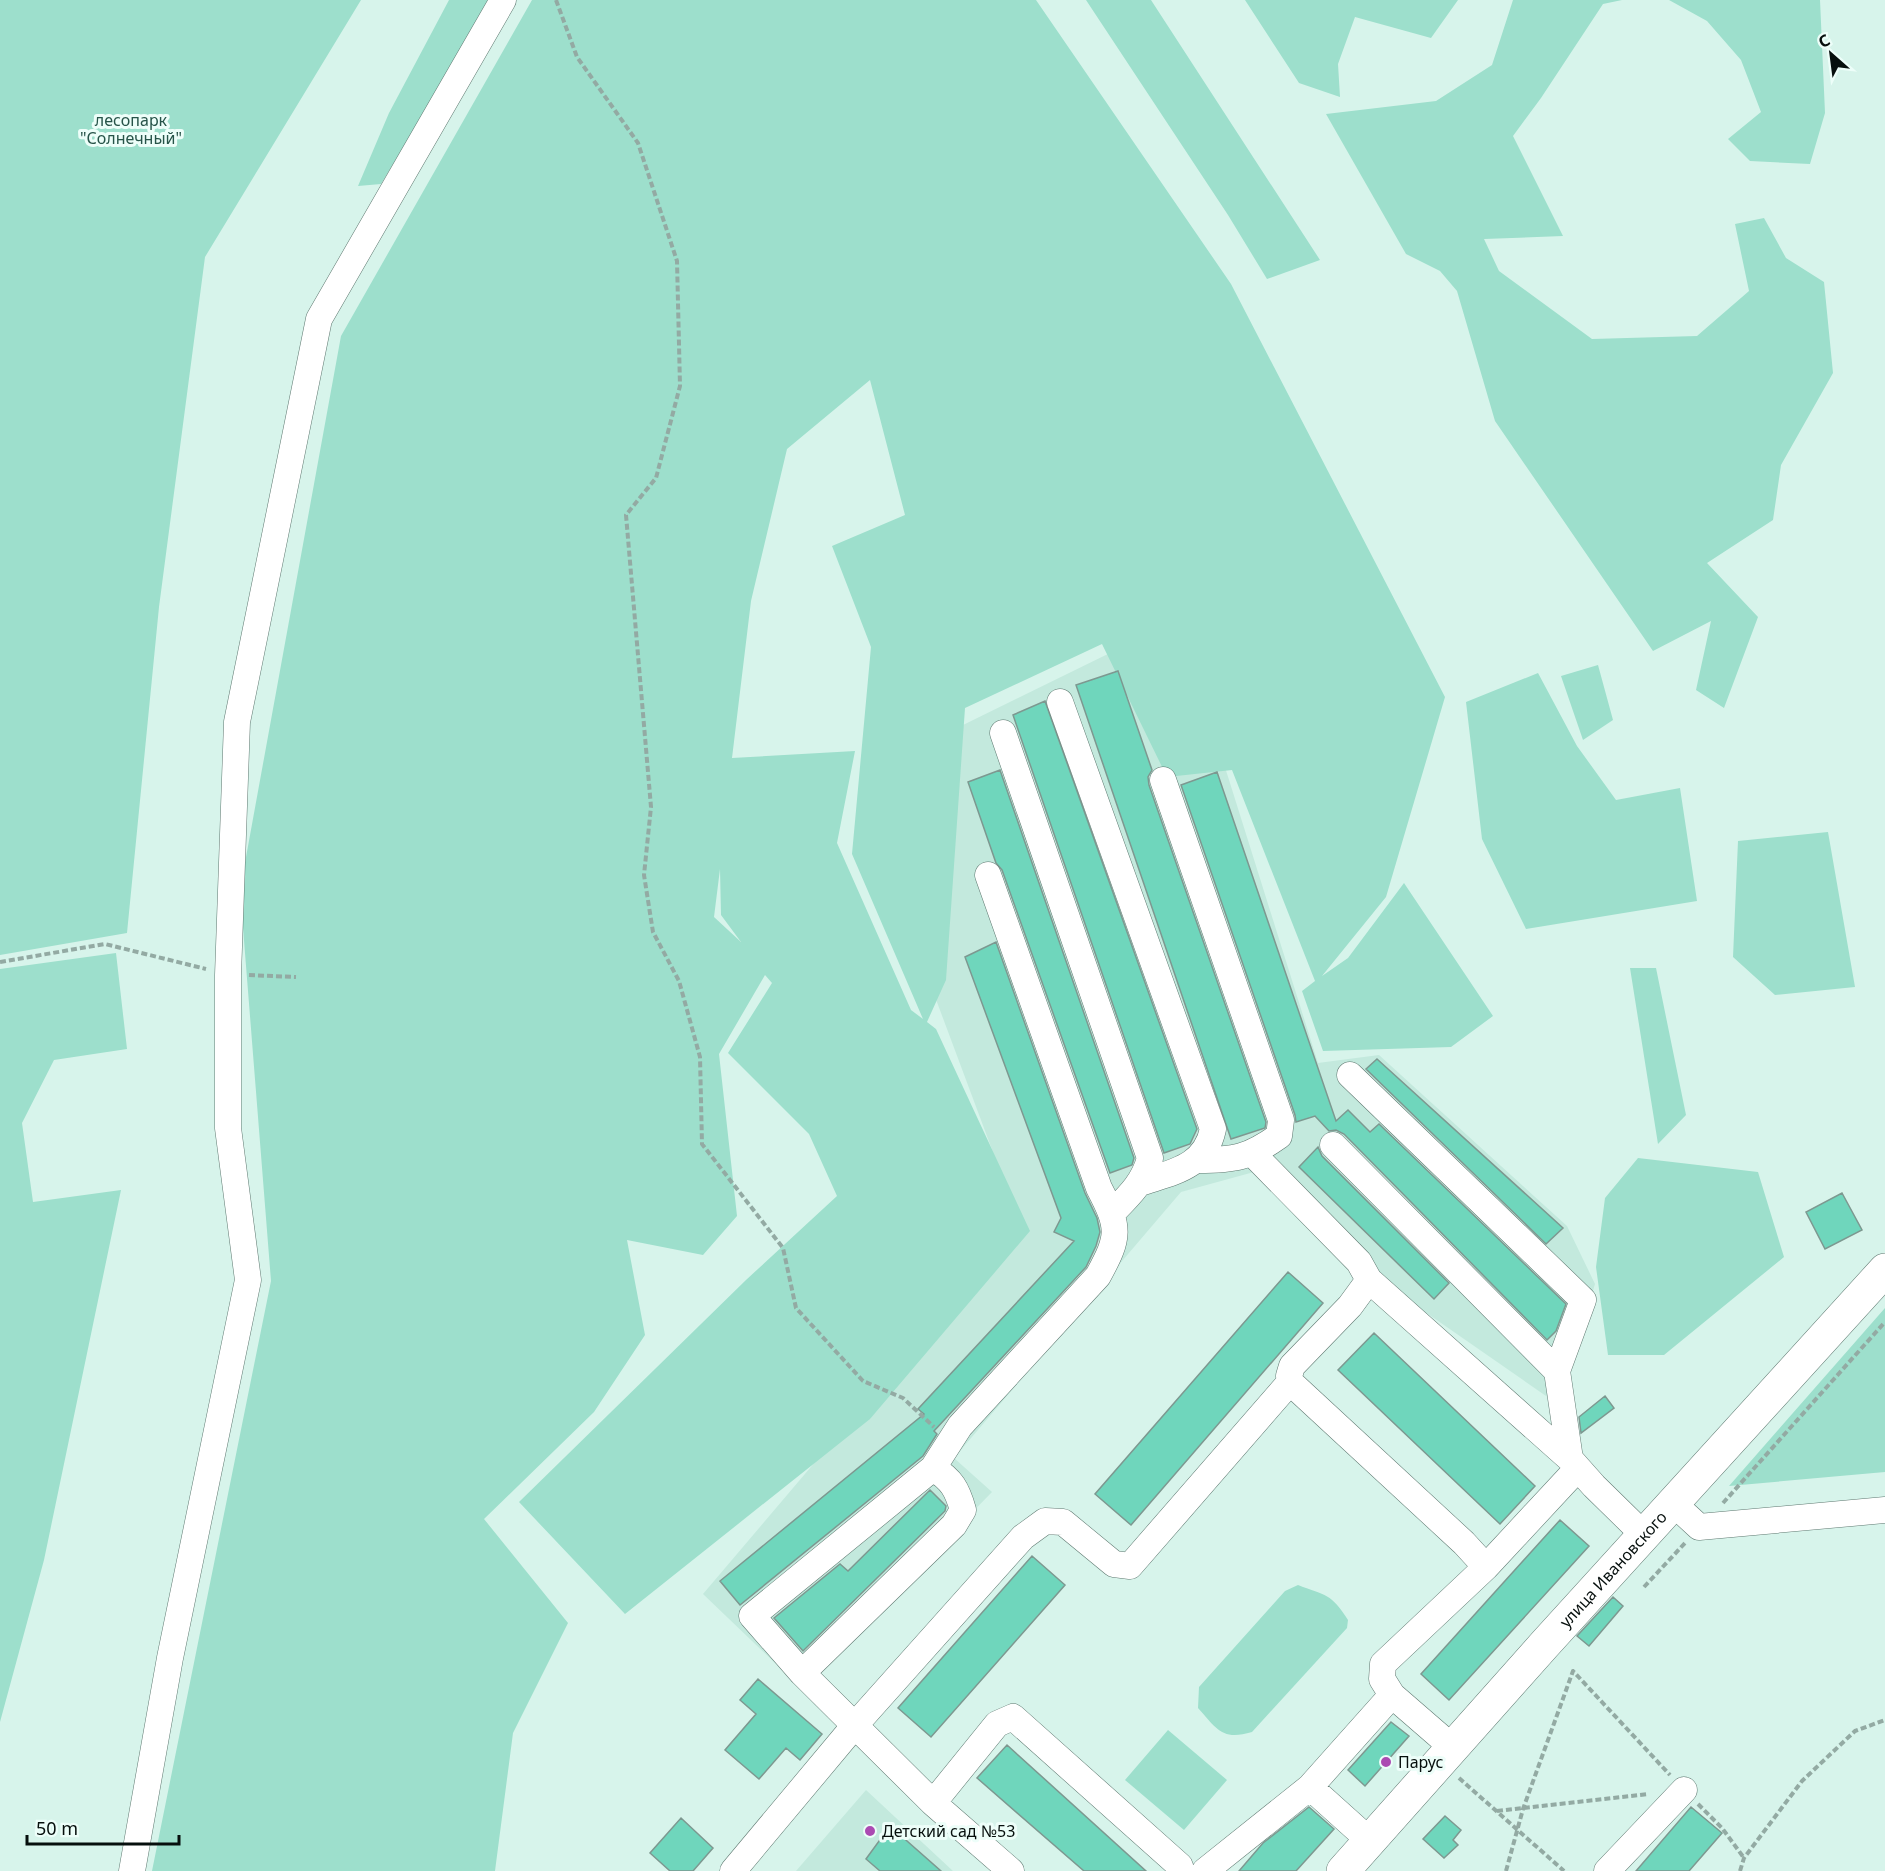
<svg xmlns="http://www.w3.org/2000/svg" width="1885" height="1871" viewBox="0 0 1885 1871" font-family="'Noto Sans',sans-serif">
<style>
.built{fill:#c3e9dd}
.green{fill:#9ddfcc;fill-rule:evenodd}
.building{fill:#6fd6bc;stroke:#7d9890;stroke-width:1.5}
.lines{fill:none;stroke-linecap:round;stroke-linejoin:round}
.minor-casing{stroke:#5f7971;stroke-width:27}
.major-casing{stroke:#5f7971;stroke-width:34}
.path{stroke:#93aaa3;stroke-width:4;stroke-dasharray:6 3;stroke-linecap:butt}
.minor{stroke:#fff;stroke-width:26}
.major{stroke:#fff;stroke-width:33}
.poi-dot{fill:#ab4ab2;stroke:#edfef9;stroke-width:2}
.labels{text-anchor:middle;stroke-width:6;stroke-linejoin:round;paint-order:stroke}
.park-label{font-size:16px;fill:#275449;stroke:#edfef9}
.street-label{font-size:16px;fill:#060f0d;stroke:#edfef9}
.poi-label{font-size:16px;fill:#060f0d;stroke:#edfef9;text-anchor:start}
</style>
<rect width="100%" height="100%" fill="#d7f4eb"/>
<!-- built -->
<path class="built" d="M1116,650L1224,764L1318,1063L1379,1055L1567,1226L1595,1284L1559,1405L1405,1298L1254,1172L1181,1192L954,1458L992,1492L801,1688L703,1594L1019,1222L928,978L963,725Z
M866,1790L953,1871H796Z"/>
<!-- green -->
<path class="green" d="M0,0H361L205,257L159,607L127,933L0,955Z
M449,0H492L381,184L358,186L389,113Z
M532,0H1036L1231,284L1445,697L1386,897L1322,976L1348,958L1404,883L1493,1016L1451,1047L1323,1051L1302,991L1315,981L1232,770L1167,777L1102,644L965,708L946,980L927,1022L936,1029L1030,1231L870,1419L625,1614L519,1502L746,1280L837,1196L809,1134L728,1053L772,983L765,975L719,1054L737,1216L703,1255L627,1240L645,1335L594,1412L484,1519L568,1623L513,1733L495,1871H152L271,1281L240,890L341,336ZM870,380L905,515L832,546L871,647L852,854L923,1019L911,1010L837,843L855,751L732,758L751,601L787,449ZM720,869L721,915L741,942L714,917Z
M1086,0H1151L1320,260L1267,279L1228,215Z
M1245,0H1458L1431,38L1355,17L1338,64L1340,97L1299,83Z
M1513,0H1622L1603,4L1541,98L1513,136L1563,236L1484,239L1499,271L1592,339L1697,336L1749,291L1735,224L1764,218L1786,258L1824,282L1833,373L1781,465L1773,520L1707,563L1758,617L1724,708L1696,690L1711,621L1653,651L1495,421L1457,291L1440,271L1406,254L1326,114L1436,101L1492,65Z
M1669,0H1820L1825,113L1810,164L1750,161L1728,139L1761,112L1741,60L1707,21Z
M1598,665L1613,720L1583,740L1561,676Z
M1538,673L1577,746L1616,800L1680,788L1697,901L1526,929L1482,839L1466,702Z
M1828,832L1855,987L1775,995L1733,957L1738,841Z
M116,953L127,1049L54,1060L22,1123L33,1202L121,1190L44,1560L0,1722V969Z
M1630,968H1656L1686,1115L1658,1144Z
M1638,1158L1758,1172L1784,1257L1664,1355H1608L1596,1267L1605,1198Z
M1885,1308V1472L1729,1486Z
M1298,1585C1326,1596 1331,1593 1348,1620L1347,1628L1252,1732C1222,1741 1217,1729 1198,1708L1199,1687L1285,1591Z
M1168,1730L1227,1780L1184,1830L1125,1780Z"/>
<!-- building -->
<path class="building" d="M1118,671L1152,770L1148,777L1149,785L1266,1122L1265,1128L1231,1139L1076,685Z
M1045,701L1197,1129L1190,1144L1164,1153L1013,715Z
M1000,770L1134,1158L1132,1165L1110,1173L1002,870L996,863L968,782Z
M1217,772L1336,1121L1348,1110L1370,1132L1379,1124L1566,1304L1556,1331L1547,1340L1344,1134L1336,1130L1329,1131L1315,1116L1296,1122L1295,1115L1181,785Z
M996,942L1085,1193L1097,1218L1100,1232L1096,1246L1086,1267L934,1431L937,1434L923,1456L740,1605L720,1581L924,1414L918,1409L1074,1241L1054,1232L1061,1218L965,957Z
M1377,1059L1563,1228L1546,1244L1366,1069Z
M1318,1147L1322,1156L1449,1283L1434,1299L1299,1167Z
M1842,1193L1862,1230L1825,1249L1806,1212Z
M1288,1272L1323,1303L1131,1525L1095,1494Z
M1374,1333L1535,1486L1500,1524L1338,1370Z
M1605,1396L1614,1408L1581,1433L1579,1417Z
M930,1490L946,1506L945,1511L803,1651L774,1618L840,1564L848,1571Z
M1560,1520L1589,1546L1449,1700L1421,1674Z
M1032,1556L1065,1585L931,1737L898,1708Z
M1613,1597L1623,1606L1589,1646L1577,1636Z
M758,1679L822,1734L800,1760L786,1748L759,1779L725,1750L756,1714L740,1700Z
M1391,1722L1409,1736L1365,1786L1348,1770Z
M1007,1745L1146,1871H1084L977,1778Z
M1309,1807L1334,1829L1296,1871H1239L1263,1843Z
M1691,1807L1722,1833L1689,1871H1636Z
M1445,1816L1461,1830L1453,1840L1458,1845L1444,1858L1423,1839Z
M681,1818L713,1848L693,1871H670L650,1853Z
M890,1826L941,1871H880L866,1859Z"/>
<g class="lines">
<defs>
<path id="minor" d="M1060,702L1213,1129C1205,1168 1172,1172 1140,1183
M1003,733L1150,1158C1144,1182 1129,1196 1112,1213
M1163,780L1281,1120L1279,1136C1248,1158 1235,1160 1198,1160
M988,875L1099,1188C1120,1228 1120,1236 1098,1276L960,1426L933,1468L752,1616L802,1673L933,1803L1011,1871
M1350,1075L1583,1300L1557,1371L1570,1459
M1333,1145L1557,1371
M1252,1153L1359,1262L1369,1280L1350,1306L1292,1366L1289,1376L1290,1382L1464,1543L1486,1567
M1369,1280L1570,1459L1594,1486L1644,1535
M1673,1503L1699,1527L1885,1510
M802,1673L954,1525L963,1510C957,1489 952,1480 933,1468
M1392,1695L1452,1747
M1310,1787L1370,1841
M933,1803L997,1724L1013,1717L1180,1866L1181,1871
M132,1871L170,1658L248,1280L228,1128V975L237,722L319,319L503,0
M733,1871L855,1725L1023,1537L1045,1521L1063,1522L1114,1564L1130,1566L1290,1382
M1205,1871L1310,1787L1392,1695L1382,1679L1383,1664L1486,1567L1578,1468
M1607,1871L1684,1790"/>
<g id="major">
<path id="s1" d="M1343,1871L1544,1645L1885,1270"/>
</g>
</defs>
<!-- minor casing -->
<use href="#minor" class="minor-casing"/>
<!-- major casing -->
<use href="#major" class="major-casing"/>
<!-- path -->
<path class="path" d="M556,0L577,57L638,143L677,261L680,386L656,478L626,515L651,807L644,875L653,932L679,981L700,1057L702,1144L783,1248L796,1308L863,1381L903,1398L934,1427
M0,962L105,944L206,969
M249,975L296,977
M1723,1503L1885,1322
M1644,1587L1685,1543
M1459,1778L1564,1871
M1698,1804L1722,1828L1744,1858
M1497,1811L1648,1794
M1506,1871L1523,1809L1573,1671L1670,1775
M1740,1871L1744,1858L1802,1781L1855,1731L1885,1720"/>
<!-- minor -->
<use href="#minor" class="minor"/>
<!-- major -->
<use href="#major" class="major"/>
</g>
<!-- markers -->
<g class="poi-dot">
<circle cx="1386" cy="1762" r="6"/>
<circle cx="870" cy="1831" r="6"/>
</g>
<g class="labels">
<!-- park labels -->
<g class="park-label">
<text x="131" y="126">лесопарк<tspan x="131" dy="18">"Солнечный"</tspan></text>
</g>
<!-- street labels -->
<g class="street-label">
<text dy="6" stroke="none"><textPath href="#s1" startOffset="405">улица Ивановского</textPath></text>
</g>
<!-- poi labels -->
<g class="poi-label">
<text x="1398" y="1768">Парус</text>
<text x="882" y="1837">Детский сад №53</text>
</g>
</g>
<!-- north arrow -->
<g transform="translate(1831 54) rotate(332)" stroke="#edfef9" stroke-width="4.5" paint-order="stroke">
<path d="M0-4.5L10 22L0 15L-10 22Z" fill="#060f0d"/>
<text y="-9" font-size="16" font-weight="bold" text-anchor="middle" fill="#060f0d">С</text>
</g>
<!-- scale -->
<path d="M27 1835v9h152v-9" fill="none" stroke="#060f0d" stroke-width="3"/>
<text x="36" y="1835" font-size="18" fill="#060f0d" stroke="#edfef9" stroke-width="4.5" paint-order="stroke">50 m</text>
</svg>
